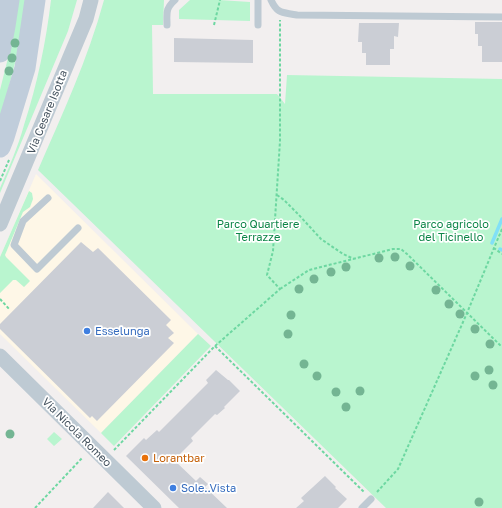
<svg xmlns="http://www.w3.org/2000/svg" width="502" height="508" viewBox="0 0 502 508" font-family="'Golos Text',sans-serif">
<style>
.commercial{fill:#fef7e7}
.green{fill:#b9f5cf}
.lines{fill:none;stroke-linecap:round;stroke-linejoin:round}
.stream{stroke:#81e0f7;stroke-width:3.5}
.building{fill:#cbced5}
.path{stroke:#6dd7a1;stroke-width:2;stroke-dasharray:3 2;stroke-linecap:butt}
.lane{stroke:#becad3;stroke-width:7}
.street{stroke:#becad3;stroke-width:15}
.secondary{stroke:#c0cddb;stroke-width:21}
.tree{fill:#74b593}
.shop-dot{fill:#3f7fe0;stroke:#fff;stroke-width:1.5}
.food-dot{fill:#e8710a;stroke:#fff;stroke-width:1.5}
.labels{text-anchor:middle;stroke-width:3.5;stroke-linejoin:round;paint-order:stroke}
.street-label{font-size:11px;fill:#45535f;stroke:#fff}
.park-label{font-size:11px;fill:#0c8547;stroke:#fff}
.shop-label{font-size:11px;fill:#366cbe;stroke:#fff;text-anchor:start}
.food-label{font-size:11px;fill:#c56008;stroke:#fff;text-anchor:start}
</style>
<rect width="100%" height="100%" fill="#f2efef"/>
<!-- commercial -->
<path class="commercial" d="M36,174L198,334L101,433L0,334V257Z"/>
<!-- green -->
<path class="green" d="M18,0H26L20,44L0,120V90L12,42Z
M51,0H77L68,31L0,193V188C9,167 18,147 24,125C37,85 46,42 51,0Z
M104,0H164L163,25H152L153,94H277L285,104L287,75L502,79V508H386L38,170C62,115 88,59 104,0Z
M190,0H219L250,2V21L179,19V10Z
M29,191L32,193L33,199L30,207L23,212L5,255L6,257L30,281L24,287L16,280H13L0,293V257Z
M198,334L211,346L114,446L101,433Z
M54,432L62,439L54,446L47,439Z"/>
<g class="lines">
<!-- stream -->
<path class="stream" d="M492,243L502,219
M500,249L502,250"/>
</g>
<!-- building -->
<path class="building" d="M475,22H502V62H482V46H478V34H475Z
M359,23H399L398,37L394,36V49H390V65H366V53H362V42H358Z
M174,38L253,40V63L174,62Z
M81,242L93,252L98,248L171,320L166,325L174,333L168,338L174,343L97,421L92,416L90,418L0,329V324Z
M216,370L228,380H229L240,391L224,407L225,408L217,415L215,414L191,438L193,441L174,460L196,481L200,477L208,484L205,487L227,508H179L126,456L144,438L146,440L157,430L159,432L208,383L206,380Z
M325,476L336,487L335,488L347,499L338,508H296L304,501L301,498Z
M108,492L124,508H93Z"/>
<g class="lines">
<!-- path -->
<path class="path" d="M214,25L220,0
M0,181L9,160
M277,195L284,200L298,214L321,239L343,254L354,259
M502,229L494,248L502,254
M280,289L309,270L393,249H401L407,254L502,347
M0,299L10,310
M215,346L364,492
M114,450L215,346L280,289L267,275L273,251L280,141V20
M377,492L398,469L467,313L494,248
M35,508L83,457"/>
<!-- lane -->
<path class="lane" d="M271,0C278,15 283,12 297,15L502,17
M167,25C167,13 165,9 175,0
M258,25V0
M48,198L23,221L14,245L37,269L78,228
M362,508L371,499"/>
<!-- street -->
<path class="street" d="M0,224L86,19L91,0
M0,356L154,508"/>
<!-- secondary -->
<path class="secondary" d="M0,52L5,26L9,0
M0,147L4,137L25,68L35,0"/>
</g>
<!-- trees -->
<g class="tree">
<circle cx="15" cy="43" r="4.5"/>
<circle cx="12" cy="58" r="4.5"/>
<circle cx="9" cy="71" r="4.5"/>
<circle cx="395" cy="257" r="4.5"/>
<circle cx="379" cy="258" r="4.5"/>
<circle cx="410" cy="266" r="4.5"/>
<circle cx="346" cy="267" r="4.5"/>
<circle cx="331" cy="272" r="4.5"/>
<circle cx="314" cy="279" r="4.5"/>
<circle cx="299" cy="289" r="4.5"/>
<circle cx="436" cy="290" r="4.5"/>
<circle cx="449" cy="304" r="4.5"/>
<circle cx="460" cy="314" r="4.5"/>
<circle cx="291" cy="315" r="4.5"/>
<circle cx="475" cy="329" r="4.5"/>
<circle cx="288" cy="334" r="4.5"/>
<circle cx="490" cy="344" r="4.5"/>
<circle cx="304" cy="364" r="4.5"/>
<circle cx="489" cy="370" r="4.5"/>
<circle cx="317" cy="376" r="4.5"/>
<circle cx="475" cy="376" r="4.5"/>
<circle cx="493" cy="385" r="4.5"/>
<circle cx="360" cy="391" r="4.5"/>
<circle cx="336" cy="392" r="4.5"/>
<circle cx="346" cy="407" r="4.5"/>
<circle cx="10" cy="434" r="4.5"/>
<circle cx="479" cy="502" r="4.5"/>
</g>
<!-- markers -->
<g class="shop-dot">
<circle cx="87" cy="331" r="4"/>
<circle cx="173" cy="488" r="4"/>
</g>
<circle class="food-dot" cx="145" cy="458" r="4"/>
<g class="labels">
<!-- street labels -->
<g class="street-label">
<text transform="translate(47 112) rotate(-68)" y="4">Via Cesare Isotta</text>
<text transform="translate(77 432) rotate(45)" y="4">Via Nicola Romeo</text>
</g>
<!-- park labels -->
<g class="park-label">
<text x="258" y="228">Parco Quartiere<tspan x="258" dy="13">Terrazze</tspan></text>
<text x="451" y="228">Parco agricolo<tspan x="451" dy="13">del Ticinello</tspan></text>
</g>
<!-- shop labels -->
<g class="shop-label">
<text x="95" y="335">Esselunga</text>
<text x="181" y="492">Sole..Vista</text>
</g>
<!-- food labels -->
<g class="food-label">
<text x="153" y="462">Lorantbar</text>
</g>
</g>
</svg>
